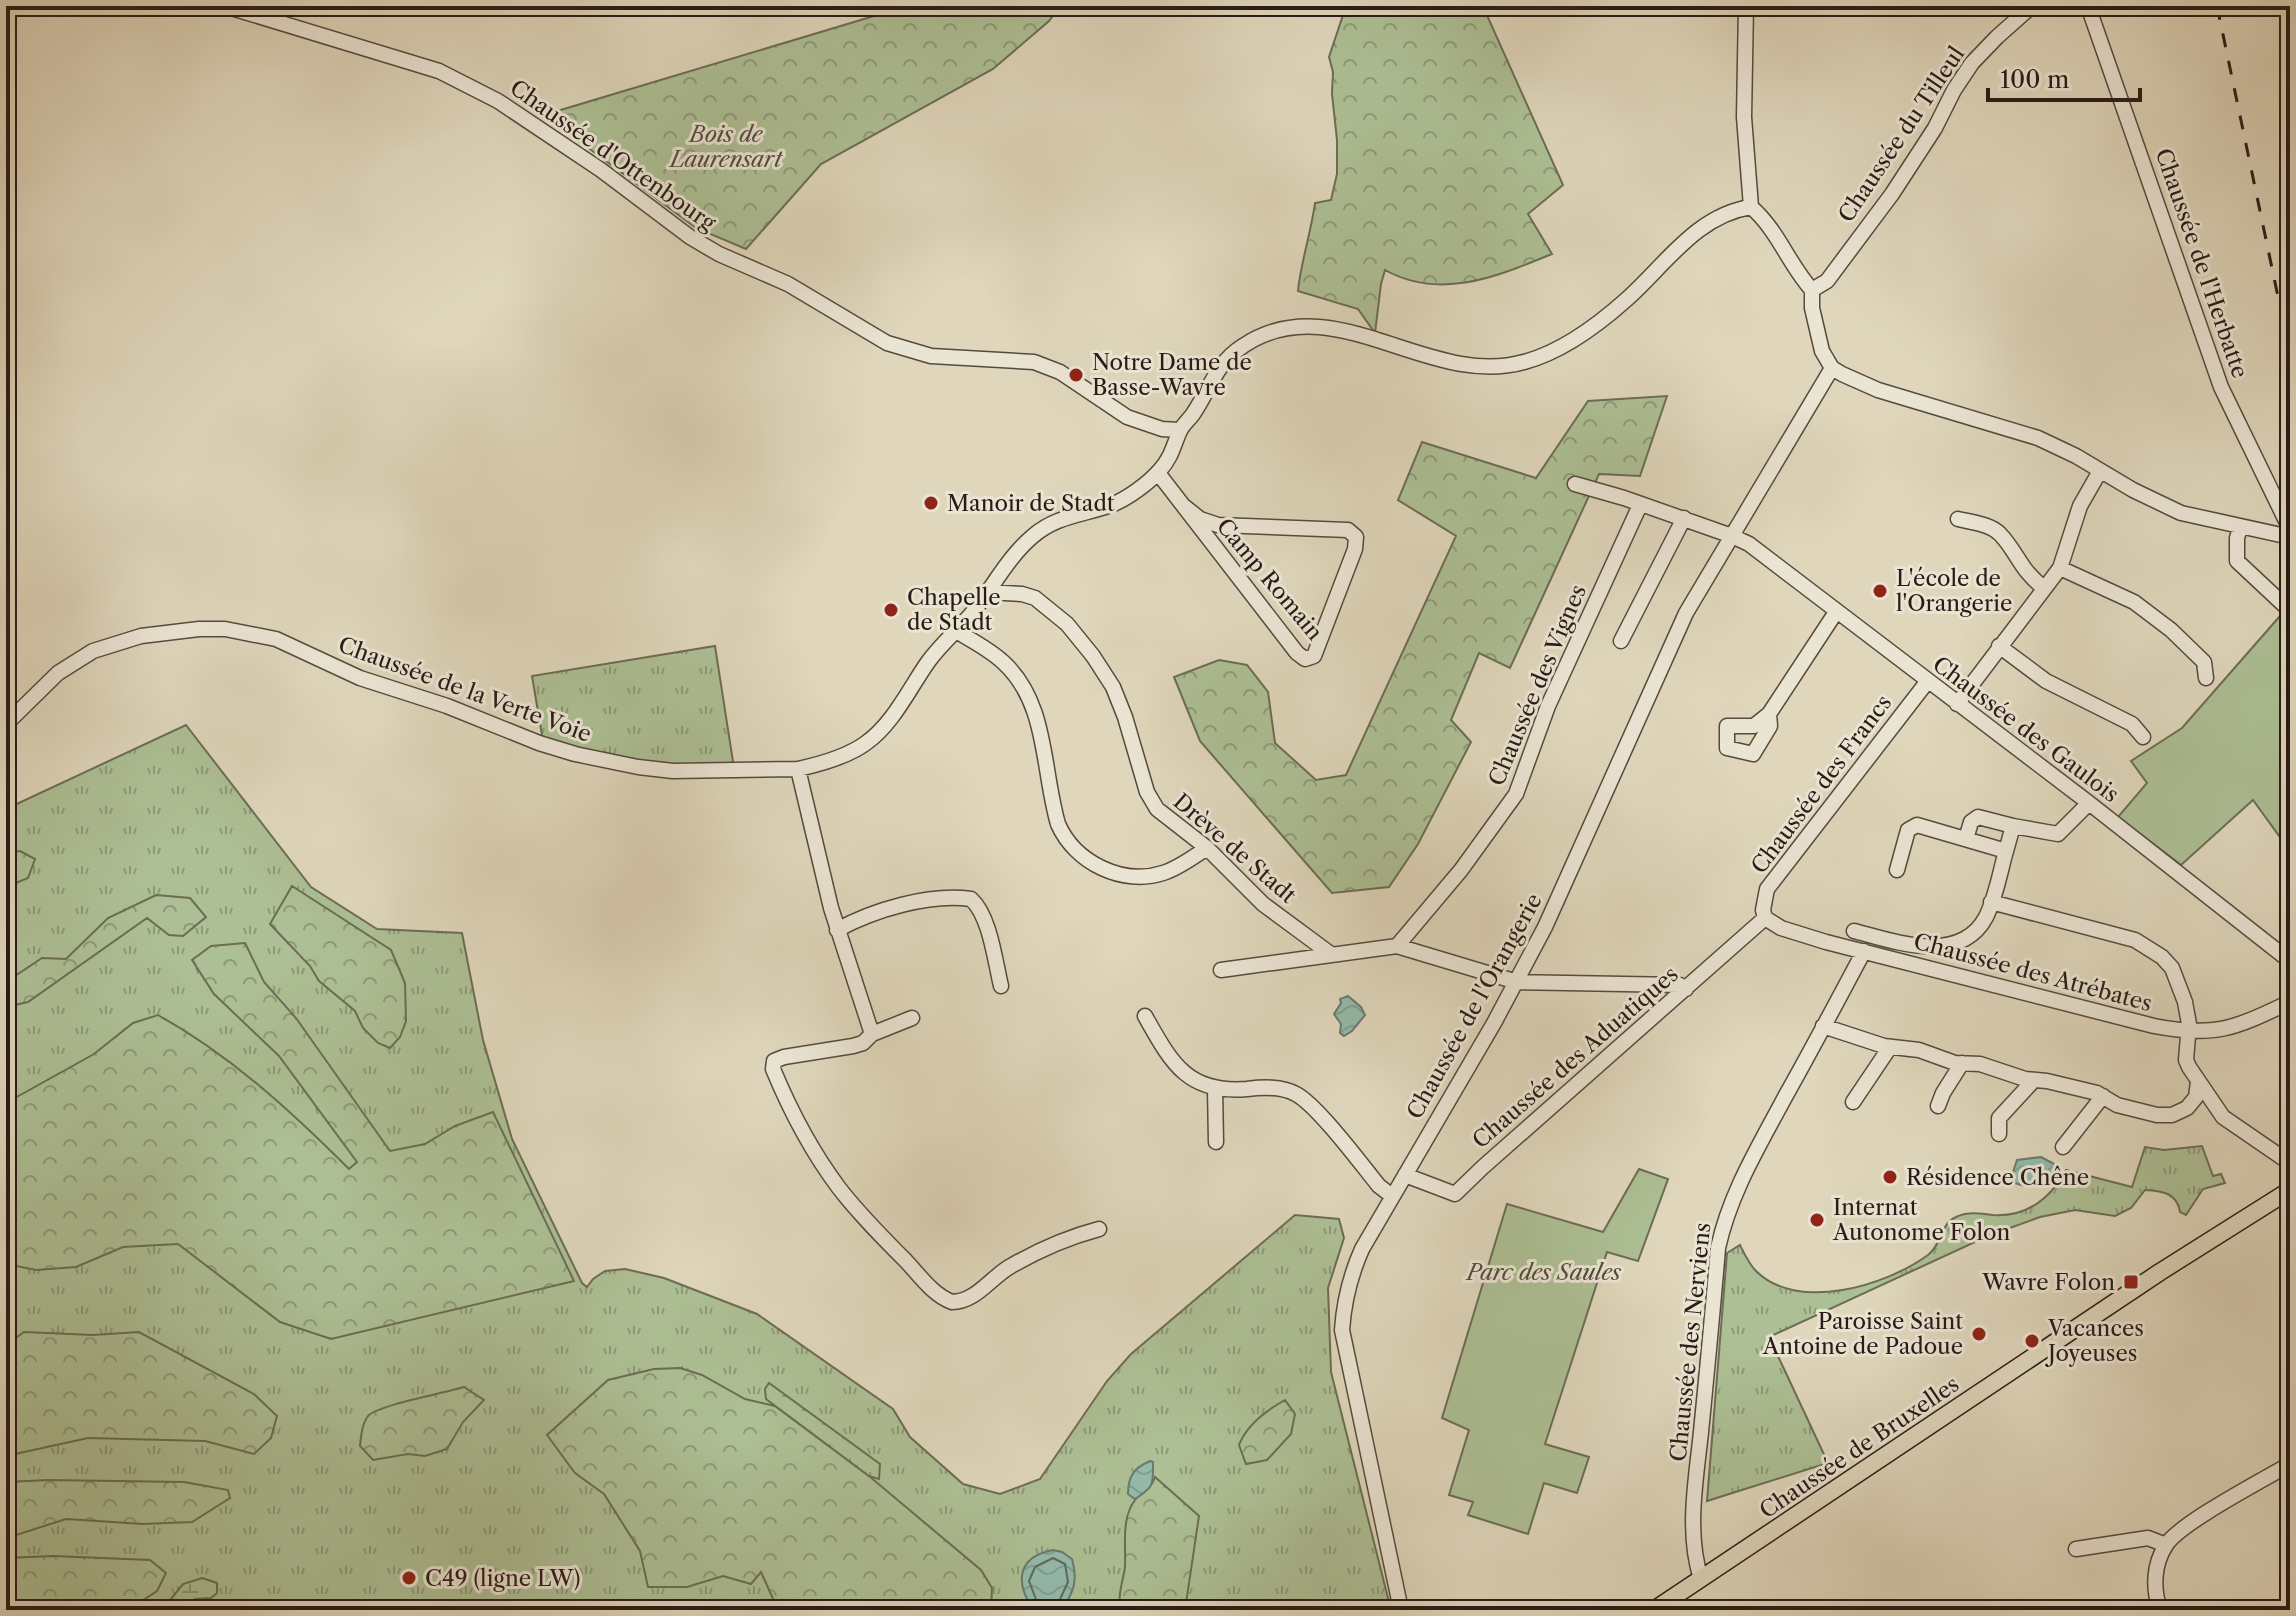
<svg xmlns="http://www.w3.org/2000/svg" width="2296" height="1616" viewBox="0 0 2296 1616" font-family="'Libre Caslon Text',serif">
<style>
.grass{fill:url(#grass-tufts);stroke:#6b6d55;stroke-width:2}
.forest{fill:url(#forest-crowns);stroke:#6b6d55;stroke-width:2}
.wetland{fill:url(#wetland-marsh);stroke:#6b6d55;stroke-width:2}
.park{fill:#adbf94;stroke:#6b6d55;stroke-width:2}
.water{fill:url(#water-waves);stroke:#697a6f;stroke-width:2}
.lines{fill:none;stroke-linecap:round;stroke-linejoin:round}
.shore{stroke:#5e6a60;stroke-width:2}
.minor-casing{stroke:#564a3f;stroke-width:17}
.major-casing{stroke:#291b16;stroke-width:19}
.minor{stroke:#eae4d3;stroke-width:14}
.major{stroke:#dfd6bb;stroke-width:16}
.rail{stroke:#291b16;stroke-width:3;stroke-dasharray:14 14;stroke-linecap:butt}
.poi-dot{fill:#8f2418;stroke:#eae4d3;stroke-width:3}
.labels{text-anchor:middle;stroke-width:6;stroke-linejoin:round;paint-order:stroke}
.park-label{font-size:22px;font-style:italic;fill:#514c3c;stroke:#eae4d3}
.street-label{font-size:22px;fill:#291b16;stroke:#eae4d3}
.poi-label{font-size:22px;fill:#291b16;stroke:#eae4d3;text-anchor:start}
</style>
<defs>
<pattern id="grass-tufts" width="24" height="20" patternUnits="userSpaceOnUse" patternTransform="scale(2)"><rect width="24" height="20" fill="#adbf94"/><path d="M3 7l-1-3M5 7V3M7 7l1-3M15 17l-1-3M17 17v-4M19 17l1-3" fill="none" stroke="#8d9a78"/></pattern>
<pattern id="forest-crowns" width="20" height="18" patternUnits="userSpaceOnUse" patternTransform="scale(2)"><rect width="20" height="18" fill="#adbf94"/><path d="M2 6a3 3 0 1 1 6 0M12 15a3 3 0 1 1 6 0" fill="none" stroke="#8d9a78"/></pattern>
<pattern id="wetland-marsh" width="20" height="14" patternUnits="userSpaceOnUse" patternTransform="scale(2)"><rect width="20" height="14" fill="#adbf94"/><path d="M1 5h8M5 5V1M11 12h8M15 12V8" fill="none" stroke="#8d9a78"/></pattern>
<pattern id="water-waves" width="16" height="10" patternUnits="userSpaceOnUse" patternTransform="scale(2)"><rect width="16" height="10" fill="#94baab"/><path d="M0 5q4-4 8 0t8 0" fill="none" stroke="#809f92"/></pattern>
</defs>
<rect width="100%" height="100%" fill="#dfd6bb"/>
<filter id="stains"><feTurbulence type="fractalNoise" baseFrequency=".0025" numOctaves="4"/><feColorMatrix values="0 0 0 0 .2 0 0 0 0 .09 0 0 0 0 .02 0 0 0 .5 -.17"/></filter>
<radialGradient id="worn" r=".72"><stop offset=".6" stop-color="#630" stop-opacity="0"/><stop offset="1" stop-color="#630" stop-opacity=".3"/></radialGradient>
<!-- grass -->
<path class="grass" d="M715,646L734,768H676L543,741L532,676Z
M186,725L311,887L377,929L462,933L483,1040L512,1139L582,1283L587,1287L593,1279L605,1271L625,1269L664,1278L757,1314L893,1409L910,1437L963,1484L1000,1494L1040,1479L1107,1381L1131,1354L1295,1215L1339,1219L1344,1238L1328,1288L1331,1372L1391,1610H6V809Z
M2202,1146L2213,1176L2221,1174L2225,1183L2203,1189L2186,1215L2180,1212C2177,1193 2163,1191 2145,1190L2131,1208L2115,1216L2075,1210L2040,1217L1988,1236L1769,1337L1828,1463L1707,1501L1727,1253L1740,1245C1745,1255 1749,1264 1756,1271C1798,1313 1887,1285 1928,1255C1942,1245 1940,1224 1956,1217C1967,1211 1981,1214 1993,1215C2026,1217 2050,1199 2066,1170L2132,1187L2145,1147L2164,1150Z"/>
<!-- forest -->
<path class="forest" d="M872,6H1060L1049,21L993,69L821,164L746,249L696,228L544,115L874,16Z
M1346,6H1461L1486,13L1563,185L1528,214L1552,254C1498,276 1441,301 1385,270L1381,284L1375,333L1358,309L1298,291C1301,261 1311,233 1315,203L1331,200L1337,174V140L1332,94L1333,72L1329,57Z
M1667,396L1640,476L1599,474L1510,668L1479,653L1451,720L1471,742L1418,844L1389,887L1332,893L1200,741L1174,677L1219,660L1247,665L1268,692L1275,743L1316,780L1346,775L1456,536L1398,500L1422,442L1536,478L1588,401Z
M20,851L35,859L28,878L6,887V853Z
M292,886L391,950L405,983L406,1021L400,1037L390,1048L378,1043L363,1028L355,1011L319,981L310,966L270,924Z
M156,895L190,898L206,917L183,936L169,935L147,918L28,1002L6,1007V976H15L42,958L66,959L108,918Z
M245,943L264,982L296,1018L390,1151L425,1144L455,1126L493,1112L574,1281L331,1339L280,1322L178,1244L123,1247L76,1267L36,1270L6,1264V1103L94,1054L133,1023L158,1015C230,1055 291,1111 349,1169L357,1162L279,1056L214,994L192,960L211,946Z
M24,1332L93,1335L139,1332L254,1394L277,1416L271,1438L254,1454L205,1441L88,1438L6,1456V1345Z
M680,1368L702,1375L745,1399L775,1406L869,1476L981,1570L992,1588L991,1610H778L761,1572L751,1584L723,1576L687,1587H648L640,1551L604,1494L575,1473L547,1435L608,1380L654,1369Z
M464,1387L484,1400L463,1422L447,1449L425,1456L408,1454L373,1460L360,1446C361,1436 362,1424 368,1416C378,1405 445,1393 464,1387Z
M1285,1400L1295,1414L1291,1434L1267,1460L1246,1464L1239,1445C1247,1424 1267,1410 1285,1400Z
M1155,1477L1199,1516L1185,1610H1121C1117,1595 1123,1582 1125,1567C1126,1546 1121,1518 1135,1500C1142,1490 1151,1490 1155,1477Z
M48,1480L184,1482L228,1490L230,1498L192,1522L143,1524L66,1519L10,1537L6,1535V1482Z
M53,1556L150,1560L166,1573L157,1591L128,1610H16L6,1582V1558Z"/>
<!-- wetland -->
<path class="wetland" d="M769,1383L880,1464L879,1479L869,1476L766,1399L765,1389Z
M202,1578L217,1583V1593L211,1598L195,1599L186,1610H162L183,1584Z"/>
<!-- park -->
<path class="park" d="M2287,608L2290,609V851L2253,800L2181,865L2118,817L2147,783L2131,761L2182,728Z
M1639,1169L1668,1179L1638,1261L1607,1252L1545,1444L1589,1457L1577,1493L1544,1483L1528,1534L1468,1515L1473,1502L1449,1495L1469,1430L1442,1418L1507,1204L1603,1232Z"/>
<!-- water -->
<path class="water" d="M1348,996L1361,1007L1365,1015L1352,1031L1344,1036L1340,1033L1341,1024L1334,1014L1341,1003L1340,999Z
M2041,1157L2054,1164C2056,1185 2030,1190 2015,1183L2013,1172L2017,1160Z
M1150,1461L1153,1462C1153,1484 1155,1486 1135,1499L1128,1494C1128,1476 1134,1468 1150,1461Z
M1053,1550L1062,1552L1072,1559C1078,1580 1074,1593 1061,1610H1034C1015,1584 1016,1557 1053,1550Z"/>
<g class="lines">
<!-- shore -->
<path class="shore" d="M1040,1610L1029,1581L1035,1567L1053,1558L1065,1564L1068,1582L1055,1610"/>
<defs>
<path id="minor" d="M225,6L439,71L498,101L601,170L690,237L719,254L788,284L887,343L931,356L1034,362L1060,372L1127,417L1162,429L1179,430
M1746,6L1744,117L1751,207
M2088,6L2221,387L2290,529
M1812,290L1827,281L1892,194L1935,128L1954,90L1972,63L1997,37L2032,6
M1158,473L1297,653L1305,659L1314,656L1355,549L1356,537L1348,530L1218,525L1200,519L1185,507
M1575,484L1624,498L1732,536L1749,544L2089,803L2290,961
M1958,519C1971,522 1990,524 2000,534C2018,553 2020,570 2044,588
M2240,528L2237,538V561L2284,605
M2060,568L2134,602L2171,630L2204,662L2206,678
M987,592L1022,594L1035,598L1067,624L1093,656L1113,687L1125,717L1147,792L1157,809L1207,848L1263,904L1332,955
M956,631C971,640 989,649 1003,662C1048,703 1042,769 1058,824C1075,863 1123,886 1163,873C1179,868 1193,857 1207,848
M1621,641L1684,518
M1999,646L2046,681L2132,724L2143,737
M1957,704L2060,568L2080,506L2100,471
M1769,714L1754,726H1727V748L1753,754L1770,726L1769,714L1836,612
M6,724L58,673L93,651L141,636L199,629H225L276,639L360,678L447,706L539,743L575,754L638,767L673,771L798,769C821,764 847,757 866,743C893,724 909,689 928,662C941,644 959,629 973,612C993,587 1008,557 1033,536C1056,516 1083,515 1111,505C1127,499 1149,483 1160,470C1171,458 1173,447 1179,433C1182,425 1189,420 1193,414C1210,389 1216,363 1243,346C1333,285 1429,389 1524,362C1562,352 1598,325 1627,299C1665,265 1697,215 1751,207C1778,230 1789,265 1812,290V308L1822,351L1832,368L1842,374L1878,390L2038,438L2076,456L2133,490L2181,513L2290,537
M798,769L831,908L872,1034L863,1043L853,1046L784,1057L774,1061L773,1069C790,1110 812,1152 839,1188C859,1214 883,1238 906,1261C920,1276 933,1295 952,1302C976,1302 991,1277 1011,1266C1037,1251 1069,1237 1099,1229
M2013,826L2058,834L2089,803
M1897,870L1908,830L1917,825L2006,851L2013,826L1978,817L1971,822L1966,839
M1991,902L2135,940L2162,957L2172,968L2185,1002L2189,1024L2186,1060L2189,1067L2223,1117L2290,1163
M1765,918L1781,928L1826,942L2154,1026C2216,1038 2235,1028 2290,1002
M1765,918L1763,910L1767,889L1927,682
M837,930C873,910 930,893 971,899C990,916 995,961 1001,986
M1854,931C1893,941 1960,966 1986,917C1996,897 2000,872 2006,851
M1397,946L1461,870L1516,794L1548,706L1640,505
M1221,970L1397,946L1517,982L1680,985L1686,989
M1145,1016C1171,1062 1187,1094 1247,1089C1263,1087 1281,1086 1296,1094C1318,1106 1361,1164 1379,1186L1392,1196
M1823,1026L1884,1046L1919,1050L1955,1063L1980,1064L2025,1079L2047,1081L2097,1093L2117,1105L2157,1115H2172L2187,1108L2196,1097L2198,1081
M872,1034L912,1018
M1215,1088L1216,1142
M1853,1102L1890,1047
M1938,1106L1943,1093L1962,1063
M1999,1134V1118L2034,1080
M2063,1147L2103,1096
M1405,1175L1455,1194L1483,1167L1765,918
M2076,1549L2148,1538L2166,1545
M1701,1579C1686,1532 1696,1480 1701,1432C1707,1371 1713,1309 1718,1248C1730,1193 1759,1146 1785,1097C1812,1049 1838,1000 1864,951
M1401,1610L1342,1330C1344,1301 1350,1276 1362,1249L1494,1023L1545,927L1686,613L1832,368
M2160,1610C2153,1589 2153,1565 2166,1545C2180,1523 2263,1480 2290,1464"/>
<path id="major" d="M1654,1610L2160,1272L2290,1190"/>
</defs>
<!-- minor casing -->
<use href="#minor" class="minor-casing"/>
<!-- major casing -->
<use href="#major" class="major-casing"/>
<!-- minor -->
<use href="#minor" class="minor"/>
<!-- major -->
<use href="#major" class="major"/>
<!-- rail -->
<path class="rail" d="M2217,6L2290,354"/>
</g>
<!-- markers -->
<g class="poi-dot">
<circle cx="1076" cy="375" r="8"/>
<circle cx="931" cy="503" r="8"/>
<circle cx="1880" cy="591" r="8"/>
<circle cx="891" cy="610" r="8"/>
<circle cx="1890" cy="1177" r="8"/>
<circle cx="1817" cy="1220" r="8"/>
<rect x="2123" y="1274" width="16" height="16" rx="4"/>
<circle cx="1979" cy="1334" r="8"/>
<circle cx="2032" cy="1341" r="8"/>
<circle cx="409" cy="1578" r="8"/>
</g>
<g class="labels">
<!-- park labels -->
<g class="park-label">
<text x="726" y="142">Bois de<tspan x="726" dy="25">Laurensart</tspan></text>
<text x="1544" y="1280">Parc des Saules</text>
</g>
<!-- street labels -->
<g class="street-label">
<text transform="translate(1901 134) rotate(-56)" y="8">Chaussée du Tilleul</text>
<text transform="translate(613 155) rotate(35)" y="8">Chaussée d'Ottenbourg</text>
<text transform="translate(2202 263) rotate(71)" y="8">Chaussée de l'Herbatte</text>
<text transform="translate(1270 579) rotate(50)" y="8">Camp Romain</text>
<text transform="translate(1537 685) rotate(-67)" y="8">Chaussée des Vignes</text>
<text transform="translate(465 689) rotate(20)" y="8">Chaussée de la Verte Voie</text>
<text transform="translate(2026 729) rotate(37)" y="8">Chaussée des Gaulois</text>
<text transform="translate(1821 784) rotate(-53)" y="8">Chaussée des Francs</text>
<text transform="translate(1235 848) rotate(41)" y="8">Drève de Stadt</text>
<text transform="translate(2033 972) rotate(15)" y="8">Chaussée des Atrébates</text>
<text transform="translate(1474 1006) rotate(-61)" y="8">Chaussée de l'Orangerie</text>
<text transform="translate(1575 1057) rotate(-41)" y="8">Chaussée des Aduatiques</text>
<text transform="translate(1690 1342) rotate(-84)" y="8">Chaussée des Nerviens</text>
<text transform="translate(1859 1447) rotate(-34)" y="8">Chaussée de Bruxelles</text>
</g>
<!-- poi labels -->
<g class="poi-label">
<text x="1092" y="370">Notre Dame de<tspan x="1092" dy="25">Basse-Wavre</tspan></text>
<text x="947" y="511">Manoir de Stadt</text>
<text x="1896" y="586">L'école de<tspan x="1896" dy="25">l'Orangerie</tspan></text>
<text x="907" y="605">Chapelle<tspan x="907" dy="25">de Stadt</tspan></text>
<text x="1906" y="1185">Résidence Chêne</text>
<text x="1833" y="1215">Internat<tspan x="1833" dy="25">Autonome Folon</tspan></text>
<text x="2115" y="1290" text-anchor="end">Wavre Folon</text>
<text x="1963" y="1329" text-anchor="end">Paroisse Saint<tspan x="1963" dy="25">Antoine de Padoue</tspan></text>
<text x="2048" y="1336">Vacances<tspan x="2048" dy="25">Joyeuses</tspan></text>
<text x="425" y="1586">C49 (ligne LW)</text>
</g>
</g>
<!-- margin -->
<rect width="2296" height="1616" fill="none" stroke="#dfd6bb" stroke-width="32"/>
<rect x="8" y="8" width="2280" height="1600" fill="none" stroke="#291b16" stroke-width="4"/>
<rect x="16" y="16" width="2264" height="1584" fill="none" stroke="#291b16" stroke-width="2"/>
<!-- scale -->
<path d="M1988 88v12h152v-12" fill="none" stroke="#291b16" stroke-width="4"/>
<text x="2000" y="88" font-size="24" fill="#291b16" stroke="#eae4d3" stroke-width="6" paint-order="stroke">100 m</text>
<rect width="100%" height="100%" filter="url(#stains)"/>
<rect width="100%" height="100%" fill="url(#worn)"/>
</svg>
